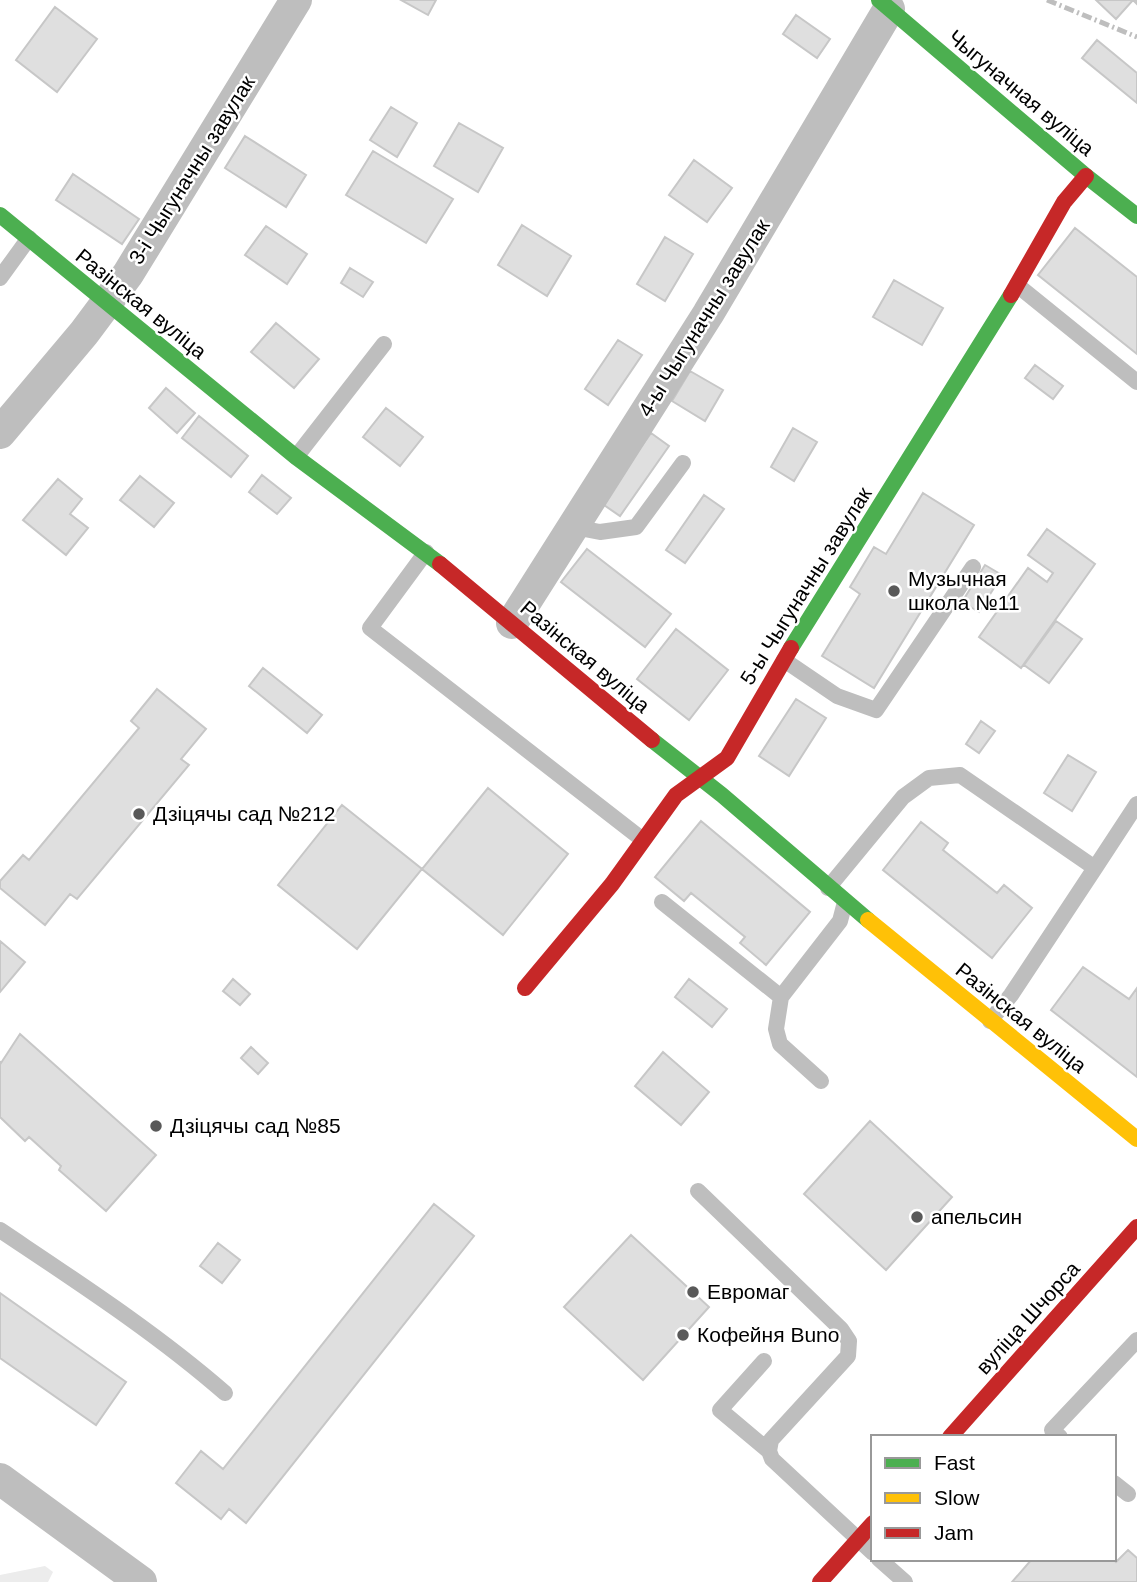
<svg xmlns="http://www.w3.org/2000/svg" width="1137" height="1582" viewBox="0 0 1137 1582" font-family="Helvetica,sans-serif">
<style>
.green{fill:#ececec}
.building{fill:#dfdfdf;stroke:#c7c7c7;stroke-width:2}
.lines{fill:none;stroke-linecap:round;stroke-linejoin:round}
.lane{stroke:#bebebe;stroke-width:16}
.street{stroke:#bebebe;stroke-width:32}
.fast{stroke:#4caf50;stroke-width:16}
.slow{stroke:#ffc107;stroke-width:16}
.jam{stroke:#c62828;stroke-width:16}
.rail{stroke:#bebebe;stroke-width:5;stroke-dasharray:10 3.5 2 3.5;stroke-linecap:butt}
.poi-dot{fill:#595959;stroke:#fff;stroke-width:2.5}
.labels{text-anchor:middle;stroke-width:5;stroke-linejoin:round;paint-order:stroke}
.street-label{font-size:21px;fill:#000;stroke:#fff}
.poi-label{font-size:21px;fill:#000;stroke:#fff;text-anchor:start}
</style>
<rect width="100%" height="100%" fill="#fff"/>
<!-- green -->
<path class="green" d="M45,1566L53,1572L48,1582H0V1575Z"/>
<!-- building -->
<path class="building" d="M401,0H436L428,15Z
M1096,0H1137V4L1133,0L1116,19Z
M55,7L97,39L57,92L16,60Z
M796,15L830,39L817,58L783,34Z
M1097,40L1137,73V103L1082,58Z
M391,107L417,123L397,157L370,140Z
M459,123L503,148L478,192L434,166Z
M245,136L306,175L286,207L225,168Z
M373,151L453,199L426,243L346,195Z
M694,160L732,188L707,222L669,195Z
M73,174L139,219L122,244L56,200Z
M522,225L571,256L547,296L498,265Z
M266,226L307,254L287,284L245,255Z
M1075,228L1137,277V354L1038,275Z
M665,237L693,254L665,301L637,284Z
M350,268L373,282L363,297L341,283Z
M894,280L943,308L922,345L873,317Z
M276,323L319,359L294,388L251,352Z
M618,340L642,355L608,405L585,389Z
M1035,365L1063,386L1053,399L1025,378Z
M690,371L723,390L705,421L672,401Z
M166,388L195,413L177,433L149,408Z
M386,408L423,437L400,466L363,437Z
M199,416L248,456L231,477L182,438Z
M793,428L817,442L794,481L771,467Z
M651,433L669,446L620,516L601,503Z
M262,475L291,498L277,514L249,492Z
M140,476L174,503L154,527L120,500Z
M58,479L82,499L70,514L88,528L66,555L23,520Z
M923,493L974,525L874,688L822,656L860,594L850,587L874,547L886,554Z
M704,495L724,509L685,563L666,550Z
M1047,529L1095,564L1021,668L979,637L1028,568L1047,582L1053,573L1028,555Z
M587,549L671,614L645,647L561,582Z
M985,565L1002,575L979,612L962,602Z
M1056,621L1082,639L1049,683L1024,665Z
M676,629L728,670L689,720L637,679Z
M263,668L322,715L307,733L249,686Z
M157,689L206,729L181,759L189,765L77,899L70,894L45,925L0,888V881L23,855L29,860L139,728L131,721Z
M796,699L826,718L789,776L759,756Z
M981,721L995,731L979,753L966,744Z
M1068,755L1096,772L1072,811L1044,793Z
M488,788L568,854L503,935L422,869Z
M342,805L422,869L357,949L278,885Z
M701,821L810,912L766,965L740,943L745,937L691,893L684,901L655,877Z
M921,822L948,843L943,850L997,893L1004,885L1032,908L992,958L883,870Z
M0,941L25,962L0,992Z
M1083,967L1129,999L1137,988V1077L1051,1010Z
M233,979L250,994L240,1005L223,991Z
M689,979L727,1009L712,1027L675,997Z
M20,1034L156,1155L106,1211L59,1170L61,1166L29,1137L25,1141L0,1117V1062L1,1063Z
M251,1047L268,1063L258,1074L241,1058Z
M663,1052L709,1092L681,1125L635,1086Z
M870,1121L952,1197L886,1270L804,1194Z
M434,1204L474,1236L246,1523L229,1509L221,1519L176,1483L201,1451L223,1469Z
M631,1235L709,1307L643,1380L564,1307Z
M218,1243L240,1260L222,1283L200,1266Z
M0,1293L126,1382L96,1425L0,1358Z
M1128,1550L1137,1558V1582H1012L1032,1559H1113L1116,1562Z"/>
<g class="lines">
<!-- lane -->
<path class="lane" d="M0,278L29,238
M1017,285L1137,382
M296,457L384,344
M574,527L600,532L636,527L683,463
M426,552L370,628L643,840
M784,660L837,696L876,710L973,567
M1095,868L1137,804
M828,888L903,797L929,778L960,775L1095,868L1011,995L990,1021
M662,902L781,997L840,921L845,902
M781,997L776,1029L780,1044L821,1081
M698,1191L841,1329L849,1341L848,1356L771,1440L769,1451L772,1459L873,1553
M0,1230C76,1281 155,1332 225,1393
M764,1361L720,1410L769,1451
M1060,1437L1052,1430L1137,1340
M1114,1483L1128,1494
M879,1559L905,1582"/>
<!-- street -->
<path class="street" d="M0,433L84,333L128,274L296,0
M512,623L708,314L889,9
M0,1479L141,1582"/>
<!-- fast -->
<path class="fast" d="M879,0L1086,176L1137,216
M0,215L296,457L440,564
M791,648L1011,295
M652,740L722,795L868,920"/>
<!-- slow -->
<path class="slow" d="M868,920L1137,1139"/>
<!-- jam -->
<path class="jam" d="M1011,295L1064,202L1086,176
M440,564L652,740
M525,988L612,884L676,795L727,758L791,648
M950,1437L1137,1227
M820,1582L873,1523"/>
<!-- rail -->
<path class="rail" d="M1047,0L1137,37"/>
</g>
<!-- markers -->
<g class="poi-dot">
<circle cx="894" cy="591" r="7"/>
<circle cx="139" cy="814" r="7"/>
<circle cx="156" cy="1126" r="7"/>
<circle cx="917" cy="1217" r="7"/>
<circle cx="693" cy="1292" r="7"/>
<circle cx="683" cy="1335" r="7"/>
</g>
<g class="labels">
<!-- street labels -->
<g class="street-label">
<text transform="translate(1021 93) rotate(40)" y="7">Чыгуначная вуліца</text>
<text transform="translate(192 170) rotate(-58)" y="7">3-і Чыгуначны завулак</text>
<text transform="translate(141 304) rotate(39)" y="7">Разінская вуліца</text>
<text transform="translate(704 318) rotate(-58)" y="7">4-ы Чыгуначны завулак</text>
<text transform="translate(806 586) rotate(-58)" y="7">5-ы Чыгуначны завулак</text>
<text transform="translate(585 657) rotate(40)" y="7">Разінская вуліца</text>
<text transform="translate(1021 1018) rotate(39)" y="7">Разінская вуліца</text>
<text transform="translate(1028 1318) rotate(-48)" y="7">вуліца Шчорса</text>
</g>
<!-- poi labels -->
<g class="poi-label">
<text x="908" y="586">Музычная<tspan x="908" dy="24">школа №11</tspan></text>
<text x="153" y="821">Дзіцячы сад №212</text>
<text x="170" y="1133">Дзіцячы сад №85</text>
<text x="931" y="1224">апельсин</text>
<text x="707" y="1299">Евромаг</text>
<text x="697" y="1342">Кофейня Buno</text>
</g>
</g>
<!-- legend -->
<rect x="871" y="1435" width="245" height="126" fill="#ffffff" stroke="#999999" stroke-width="2"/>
<rect x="885" y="1458" width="35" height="10" fill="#4caf50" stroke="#999999" stroke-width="2"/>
<text x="934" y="1470" font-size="21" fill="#000000">Fast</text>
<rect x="885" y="1493" width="35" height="10" fill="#ffc107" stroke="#999999" stroke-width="2"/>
<text x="934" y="1505" font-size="21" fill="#000000">Slow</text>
<rect x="885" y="1528" width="35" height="10" fill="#c62828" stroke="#999999" stroke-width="2"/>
<text x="934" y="1540" font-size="21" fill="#000000">Jam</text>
</svg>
